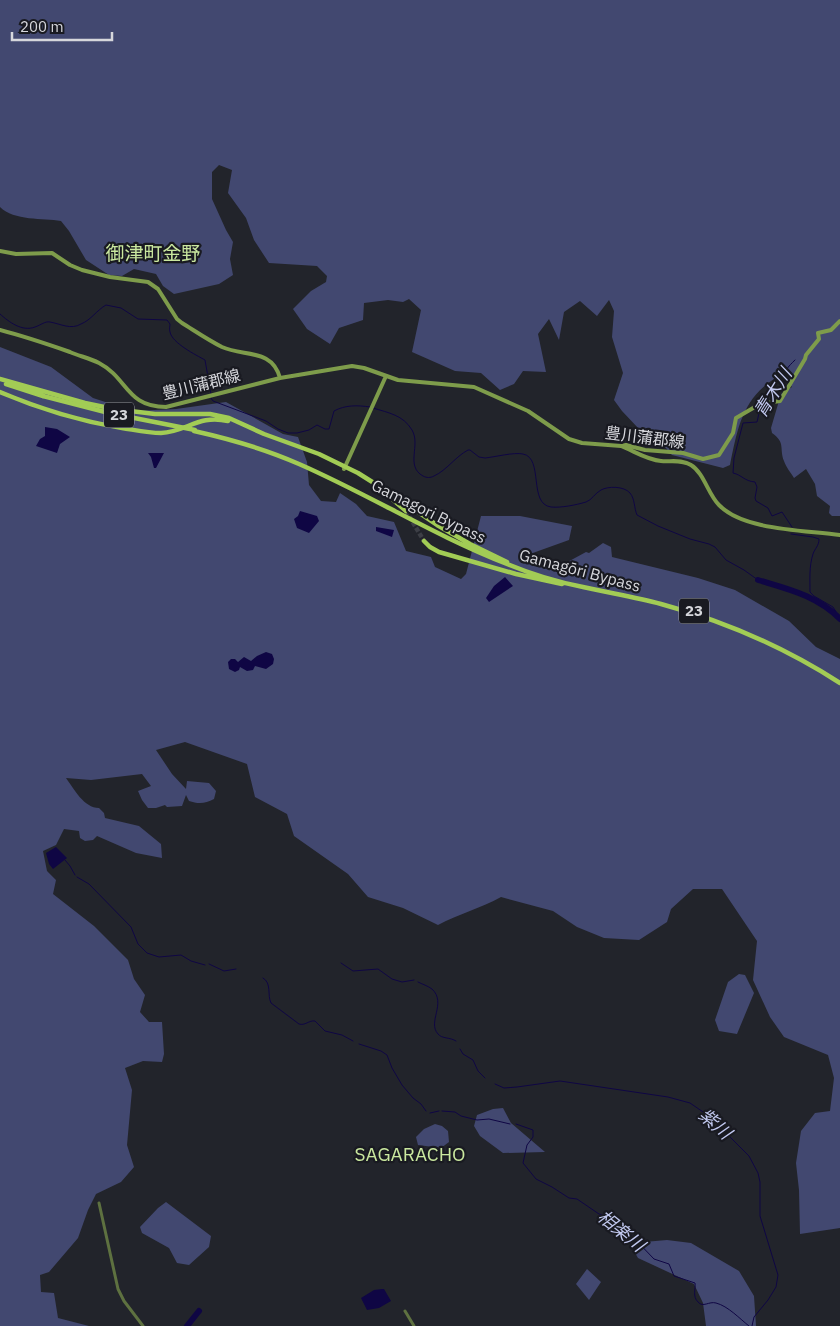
<svg xmlns="http://www.w3.org/2000/svg" width="840" height="1326" viewBox="0 0 840 1326" font-family="'IBM Plex Sans','Noto Sans JP',sans-serif">
<style>
.green{fill:#424870}
.water{fill:#0f0644}
.lines{fill:none;stroke-linecap:round;stroke-linejoin:round}
.stream{stroke:#0f0644;stroke-width:1}
.river{stroke:#0f0644;stroke-width:6}
.trunk-tunnel{stroke:#3d3f46;stroke-width:4.5;stroke-dasharray:4.5 2;stroke-linecap:butt}
.tertiary{stroke:#5e7140;stroke-width:3}
.secondary{stroke:#7e9c4b;stroke-width:4}
.trunk{stroke:#a2cc55;stroke-width:4.5}
.trunk-bridge{stroke:#a2cc55;stroke-width:4.5}
.labels{text-anchor:middle;stroke-width:4.5;stroke-linejoin:round;paint-order:stroke}
.shield{fill:#191a21;stroke:#9d9ea4;stroke-width:1}
.shield-label{font-size:15px;font-weight:bold;fill:#d6d7dc}
.street-label{font-size:16px;fill:#d6d7dc;stroke:#191a21}
.water-label{font-size:18px;font-style:italic;fill:#c2c9f0;stroke:#191a21}
.quarter-label{font-size:19px;fill:#cae89f;stroke:#191a21}
</style>
<rect width="100%" height="100%" fill="#22242b"/>
<!-- green -->
<path class="green" d="M0,0H840V516H832L829,513L830,506L817,496L815,484L806,469L794,478C791,473 786,467 784,461C779,448 786,443 772,433L771,428L781,394L792,387L781,375C743,395 738,426 730,465L723,468L672,455L658,439L639,429L622,411L614,400L623,373L612,337L614,311L609,300L597,316L580,301L564,312L559,340L549,319L538,334L546,372L523,371L514,384L500,390L481,373L455,371L412,352L421,310L409,299L403,302L388,300L364,303L363,320L339,328L330,344L307,329L293,309L311,291L326,282L327,276L317,266L269,263L254,240L246,218L228,193L232,170L219,165L212,172V199L226,230L233,242L230,259L233,275L219,284L174,294L163,286L156,274L134,269L122,276L109,275L86,260L69,231L61,221C43,218 14,221 0,207Z
M0,347L51,367L93,398L133,411L176,409L226,402L283,434L298,437L307,462L309,485L321,501L336,502L340,493L356,504L367,516L394,522L406,551L431,557L435,567L461,579L466,574L481,516H520L572,526L569,540L530,554L537,563L562,565L586,552L589,553L603,543L611,547L612,557L698,578L735,590L789,621L816,647L840,659V1228L800,1234L799,1190L796,1163L801,1131L815,1113L830,1111L834,1078L828,1055L784,1037L770,1017L753,980L757,941L722,889H693L671,909L667,922L639,940L604,938L577,927L553,911L501,897C481,908 459,914 438,925L403,908L368,897L348,874L294,836L287,814L255,797L247,764L185,742L156,750L172,774L186,789L187,781L209,783L216,791L214,799C205,804 198,804 189,801L186,795L182,806L167,807L165,805L156,808H148L142,800L138,791L151,786L142,774L91,780L66,778C74,789 84,808 99,808L104,813L105,818L139,826L161,844L162,858L136,853L97,836L93,840L85,841L80,838L79,831L64,829L56,845L43,851L47,871L56,880L53,894L94,926L128,960L134,979L145,995L140,1012L149,1022H162L164,1054L162,1062L143,1061L125,1068L132,1090L127,1145L134,1167L121,1182L96,1194L88,1210L78,1238L49,1272L40,1275L41,1292L54,1293L58,1318L89,1326H0Z
M739,974L745,975L754,993L737,1034L719,1031L715,1020L728,982Z
M503,1108L511,1123L545,1152L503,1153L480,1136L474,1126L477,1115L493,1109Z
M435,1124L442,1126L448,1131L449,1142L441,1148L418,1145L416,1137L424,1129Z
M166,1202L211,1236L209,1247L189,1265L177,1263L169,1248L142,1233L140,1227L158,1208Z
M667,1240L691,1243L739,1271L754,1296L756,1326H706L703,1303L694,1284L638,1258L634,1251V1246L644,1242Z
M587,1269L601,1282L589,1300L576,1284Z"/>
<!-- water -->
<path class="water" d="M45,427L57,429L70,437L60,444L57,453L36,446L40,439L45,436Z
M148,453H164L156,468H154L151,457Z
M300,511L317,516L319,521L309,533L297,528L294,519L298,516Z
M376,527L394,530L392,537L376,531Z
M505,577L513,586L489,602L486,598L494,586Z
M266,652L272,654L274,659L273,664L266,669L255,666L253,670L247,671L240,667L239,670L235,672L229,669L228,662L231,659H235L238,662L244,657L251,661L257,656Z
M56,847L67,858L53,869L49,864L46,853Z
M382,1289H384L391,1301L379,1308L367,1310L361,1298L374,1290Z"/>
<g class="lines">
<!-- stream -->
<path class="stream" d="M0,314C9,322 22,332 35,327C41,325 45,321 50,322C61,324 71,330 81,324C91,320 97,310 106,305L121,308L138,319L167,320L170,324C170,326 169,329 170,332C172,343 196,355 205,360L211,394
M211,398L213,401L266,421L278,429L288,433H297L309,430L317,425L325,429H329L334,411C345,405 357,405 370,407
M772,400V394L785,381C783,371 788,367 795,360
M771,404L759,413L757,422L743,423L734,458L733,473C742,475 744,481 755,482L757,487L755,498L756,501L768,508L772,516L782,512L792,527
M373,408C389,413 403,415 412,430C421,445 405,466 423,476C427,478 430,478 434,476C447,470 455,457 468,450H470L479,457L485,458C495,457 514,452 523,454C544,458 528,504 551,507C561,508 576,505 586,502C592,500 595,493 601,490C608,486 624,486 630,493C635,499 634,508 637,515L658,526L690,539L709,544L715,547L726,560L744,570L758,580
M791,534L813,537L819,539C819,546 815,548 813,554C809,566 810,580 810,592L814,596L833,607L840,618
M65,860L70,866L75,875
M77,877L89,884L131,927L138,944L147,953L159,957L181,955L191,961L205,965
M341,963L353,971L378,969L392,979L402,982L414,980
M209,964L224,971L236,969
M263,978C272,983 267,995 271,1003L299,1024C305,1026 309,1020 315,1021L325,1031L342,1035L353,1041
M418,982C422,984 428,986 432,989C447,1003 427,1022 438,1034C442,1039 450,1037 456,1041
M359,1044L381,1051L387,1055L392,1068L402,1085L413,1098L421,1104L426,1111
M460,1049L463,1054L473,1060L478,1071L485,1078
M495,1084L504,1088L517,1087L560,1081L668,1097L690,1103L709,1116L749,1156L758,1173L760,1182V1216L778,1275L776,1287L768,1300L754,1317L752,1326
M442,1111L455,1112L461,1116L477,1120L489,1119L510,1124
M430,1113L439,1111
M516,1124L533,1130V1137L527,1145L523,1163L536,1179L552,1187L569,1198L577,1199L599,1214L610,1217L630,1234L654,1259L669,1264L674,1276L695,1283C696,1289 692,1296 698,1302C703,1308 709,1301 716,1303C728,1306 740,1319 749,1326"/>
<!-- river -->
<path class="river" d="M758,580C788,589 818,596 840,619
M187,1326L199,1311"/>
<!-- trunk-tunnel -->
<path class="trunk-tunnel" d="M406,511L424,541"/>
<!-- tertiary -->
<path class="tertiary" d="M99,1203L118,1289L124,1301L143,1326
M405,1311L414,1326"/>
<!-- secondary -->
<path class="secondary" d="M0,251L16,254L52,253L70,265L82,270L110,277L148,282L158,289L177,319L182,323C195,331 208,340 222,347C244,357 272,348 280,378
M0,330C23,336 47,344 70,352C79,356 89,358 99,363C128,378 126,407 166,407L280,378L352,366L364,368L398,380L474,387L528,411L569,439L582,443L621,446L626,445L645,450L683,453L703,459L719,455L733,433L736,418L760,404L780,401L805,359L806,355L819,339L818,333L831,330L840,321
M621,446C634,451 647,460 661,461C670,462 682,459 691,465C704,473 708,494 719,505C744,531 806,530 840,535
M344,469L386,376"/>
<!-- trunk -->
<path class="trunk" d="M0,379L85,403L114,409L155,414H210L229,418L264,434L319,454L358,473L393,495L437,525L470,544L507,562
M6,384L43,396
M0,392C40,409 80,421 122,428C135,430 148,433 161,433C187,432 198,414 228,421
M194,431C230,439 265,449 299,464C370,495 435,536 507,564C531,574 557,582 583,587C609,593 635,597 661,604C724,621 784,647 840,683
M384,492L406,511
M424,541L430,547L439,552L516,574L562,584"/>
<!-- trunk-bridge -->
<path class="trunk-bridge" d="M43,396L109,413L195,430"/>
</g>
<g class="labels">
<!-- shield labels -->
<g class="shield">
<rect x="104" y="402.5" width="30" height="25" rx="4"/>
<rect x="679" y="598.5" width="30" height="25" rx="4"/>
</g>
<g class="shield-label">
<text x="119" y="420">23</text>
<text x="694" y="616">23</text>
</g>
<!-- street labels -->
<g class="street-label">
<text transform="translate(201 384) rotate(-14)" y="6">豊川蒲郡線</text>
<text transform="translate(645 437) rotate(7)" y="6">豊川蒲郡線</text>
<text transform="translate(429 511) rotate(26)" y="6">Gamagori Bypass</text>
<text transform="translate(580 570) rotate(15)" y="6">Gamagōri Bypass</text>
</g>
<!-- water labels -->
<g class="water-label">
<text transform="translate(773 393) rotate(-58)" y="6">青木川</text>
<text transform="translate(715 1124) rotate(41)" y="6">紫川</text>
<text transform="translate(621 1231) rotate(39)" y="6">相楽川</text>
</g>
<!-- quarter labels -->
<g class="quarter-label">
<text x="153" y="260">御津町金野</text>
<text x="410" y="1161">SAGARACHO</text>
</g>
</g>
<!-- scale -->
<path d="M12 32v8h100v-8" fill="none" stroke="#d6d7dc" stroke-width="2.5"/>
<text x="20" y="32" font-size="15" fill="#d6d7dc" stroke="#191a21" stroke-width="4" paint-order="stroke">200 m</text>
</svg>
